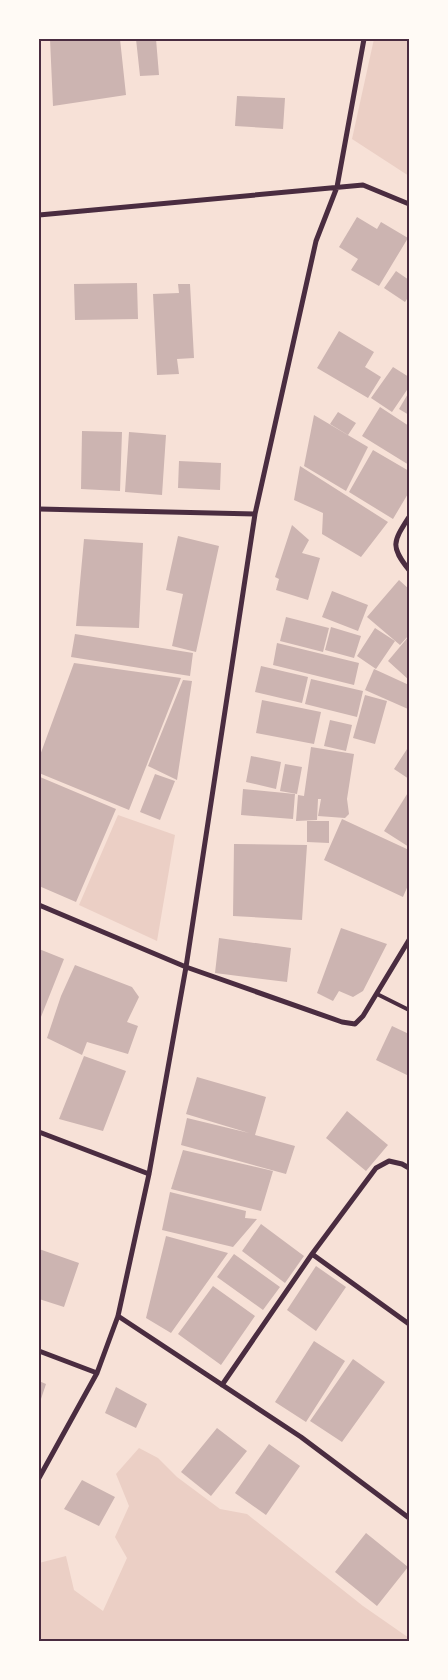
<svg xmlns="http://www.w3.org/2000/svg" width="448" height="1680" viewBox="0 0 448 1680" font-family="'Zilla Slab',serif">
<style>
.green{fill:#ebcfc5}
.building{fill:#ccb4b1}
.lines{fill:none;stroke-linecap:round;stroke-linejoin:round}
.service{stroke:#4a2c40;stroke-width:4}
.minor{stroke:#4a2c40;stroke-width:5}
.neatline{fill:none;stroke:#4a2c40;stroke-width:2}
</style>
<rect width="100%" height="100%" fill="#f7e1d7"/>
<!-- green -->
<path class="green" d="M374,39H409V176L352,139Z
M118,815L175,835L157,941L79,905Z
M139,1448L158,1458L177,1477L220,1509L247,1514L363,1606L409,1638V1641H39V1563L66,1556L74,1590L103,1611L127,1558L115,1537L129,1506L116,1474Z"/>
<!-- building -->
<path class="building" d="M50,39H120L126,95L53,106Z
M136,39H156L159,75L140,76Z
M237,96L285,98L283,129L235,126Z
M357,217L377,229L381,222L408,238L379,286L351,270L358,259L339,247Z
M396,271L409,280V296L405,302L384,288Z
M137,283L138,319L75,320L74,284Z
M178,284H190L194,358L177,359L179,374L157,375L153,294L179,293Z
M339,331L374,352L365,367L381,377L368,398L317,368Z
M393,367L409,377V387L392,412L371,398Z
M409,392V415L399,409Z
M380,407L409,426V465L362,436Z
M338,412L356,423L348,435L330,424Z
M314,415L368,447L346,491L304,466Z
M82,431L122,432L120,491L81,489Z
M129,432L166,435L162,495L125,492Z
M373,450L409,471V492L393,519L349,492Z
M179,461L221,463L220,490L178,488Z
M300,466L388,522L361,557L322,534L323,513L294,500Z
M292,525L309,540L302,553L320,558L308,600L276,590L279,579L275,577Z
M178,536L219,546L196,652L172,646L183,594L166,590Z
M84,539L143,543L139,628L76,626Z
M399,580L409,589V635L400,645L367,617Z
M332,591L368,605L358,631L322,617Z
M286,617L329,628L323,652L280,641Z
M331,627L361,636L354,658L325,650Z
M375,628L395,641L376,669L357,656Z
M75,634L193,653L190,676L71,657Z
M409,636V680L388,661Z
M277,643L359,663L354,685L273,665Z
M74,663L181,678L129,810L39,773V758Z
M261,666L308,677L302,703L255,692Z
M374,669L409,685L408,709L365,690Z
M311,679L363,691L357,717L305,704Z
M183,680L192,681L177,780L148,766Z
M365,695L387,701L375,744L353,738Z
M262,700L321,712L314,744L256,733Z
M330,720L352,725L346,751L324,746Z
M409,746V779L394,769Z
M311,747L354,754L347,799L349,814L345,818L318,816L321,799H318L317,820L296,821L298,795L304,796Z
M251,756L281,762L276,789L246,782Z
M285,764L302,767L297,794L280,791Z
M155,774L175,781L160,820L140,812Z
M40,777L116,809L76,902L39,886V781Z
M243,789L295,794L293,819L241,815Z
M409,791V847L384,831Z
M342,819L409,850V883L403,897L324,860Z
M307,821H329V843L307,842Z
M234,844L307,845L302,920L233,916Z
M341,928L387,944L363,991L353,997L339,991L333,1001L317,993Z
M219,938L291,948L287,982L215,973Z
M39,949L64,959L39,1022Z
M75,965L132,987L139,997L127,1022L138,1026L128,1054L87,1042L82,1055L47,1038L61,996Z
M392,1026L409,1034V1076L376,1060Z
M84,1056L126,1071L103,1131L59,1119Z
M197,1077L266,1097L255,1135L295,1146L286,1174L181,1145L187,1118L249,1133L186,1114Z
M347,1111L388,1145L366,1171L326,1138Z
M183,1150L273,1171L261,1211L171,1189Z
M170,1192L246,1211L245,1218L257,1219L233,1247L162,1230Z
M261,1224L304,1256L285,1283L242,1251Z
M166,1236L228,1253L171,1333L146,1318Z
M39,1249L79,1263L64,1307L39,1299Z
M234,1254L280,1287L263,1310L217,1277Z
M316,1266L346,1287L316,1331L287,1310Z
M213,1286L255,1316L221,1365L178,1334Z
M314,1341L345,1361L306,1422L275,1402Z
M353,1359L385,1382L342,1442L310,1421Z
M39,1381L46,1384L39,1405Z
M116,1387L147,1404L136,1428L105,1413Z
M217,1428L247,1451L211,1496L181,1472Z
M269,1444L300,1466L266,1515L235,1493Z
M82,1480L115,1497L99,1526L64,1509Z
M366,1533L408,1567L377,1606L335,1572Z"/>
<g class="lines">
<!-- service -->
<path class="service" d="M377,994L409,1010"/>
<!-- minor -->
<path class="minor" d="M39,215L363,185L409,204
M39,509L255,514
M409,517C393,542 390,546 409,570
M39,905L186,967L342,1022L355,1024L363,1016L409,940
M39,1132L149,1174
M312,1254L409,1324
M118,1316L301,1437L409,1518
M39,1351L97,1373
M222,1385L312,1254L376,1168L389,1161L402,1164L409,1168
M39,1478L97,1373L118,1316L149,1174L186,967L255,514L316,241L337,187L364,39"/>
</g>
<!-- border -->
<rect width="448" height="1680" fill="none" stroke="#fffaf5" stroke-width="80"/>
<rect x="40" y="40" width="368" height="1600" class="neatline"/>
</svg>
